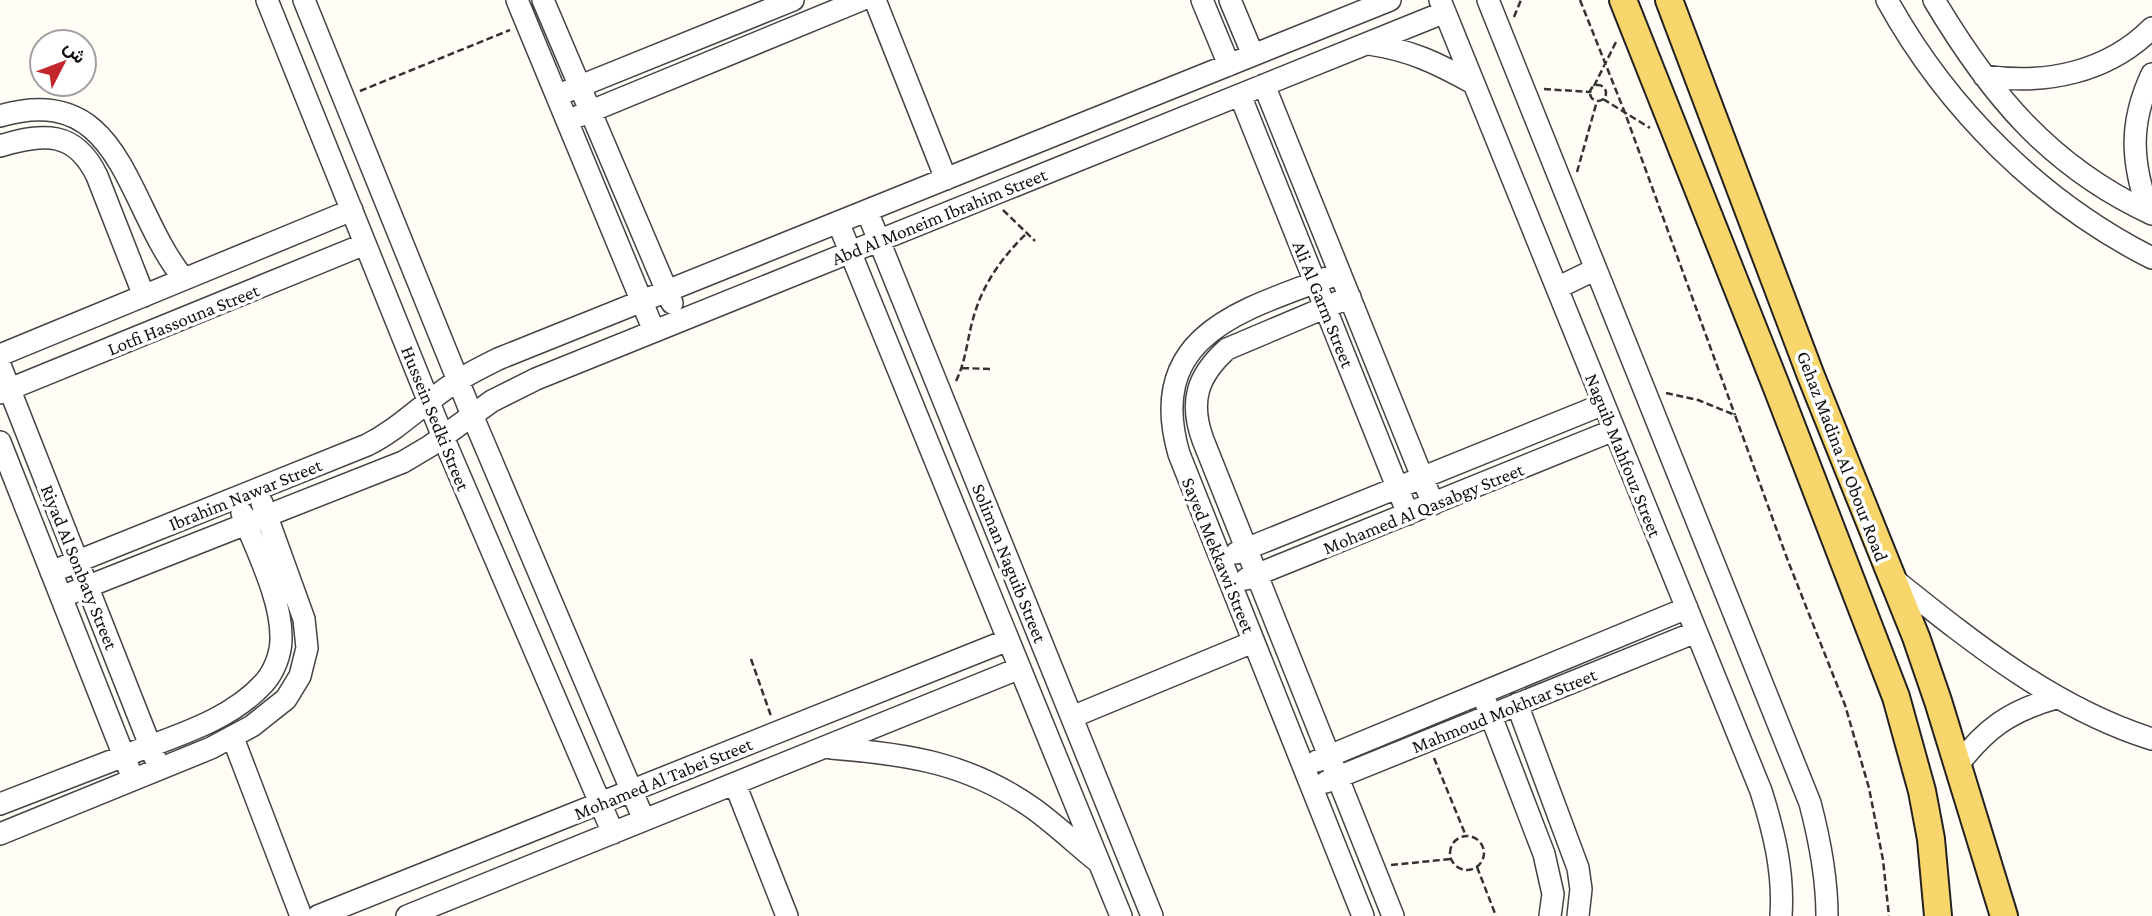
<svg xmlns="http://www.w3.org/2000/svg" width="2152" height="916" viewBox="0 0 2152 916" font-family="'Crimson Pro',Vazirmatn,serif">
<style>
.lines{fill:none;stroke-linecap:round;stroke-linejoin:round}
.minor-casing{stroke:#444;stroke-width:24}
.major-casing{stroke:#222;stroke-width:30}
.path{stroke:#333;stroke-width:2.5;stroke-dasharray:7 3.5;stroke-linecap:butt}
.minor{stroke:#fff;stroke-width:21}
.major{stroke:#f9d66b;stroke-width:26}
.labels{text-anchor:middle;stroke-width:7;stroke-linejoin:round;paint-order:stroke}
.street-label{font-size:19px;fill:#111;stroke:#fff}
</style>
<rect width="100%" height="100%" fill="#fffdf5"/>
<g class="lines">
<defs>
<path id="minor" d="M267,0L443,437L613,833
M304,0L472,415L644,820
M517,0L654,331
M543,0L672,303
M875,0L946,179
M1202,0L1229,65
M1230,0L1253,55
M1440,0L1761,791C1774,832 1784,872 1781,916
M1488,0L1810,803C1820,841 1827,877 1827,916
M1887,0C1947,109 2041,202 2152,258
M1934,0C1990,94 2050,167 2152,214
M1369,44C1410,50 1437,63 1473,83
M1984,76C2045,85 2107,73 2152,28
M1264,85L1433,504
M568,91L793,0
M1240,95L1408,514
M0,116C123,80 125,207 184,279
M579,116L861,0
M0,146C43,133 75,130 97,176L144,296
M867,211L1152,916
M2149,212C2131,162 2129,123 2152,74
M838,222L1121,916
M1340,273C1251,308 1143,330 1179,454L1363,916
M1557,288L1596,269
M1350,297L1227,349C1197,376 1189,402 1203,440L1393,916
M0,355L352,210
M0,365L155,758
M0,393L365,244
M0,442L129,769
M1236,553L1604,404
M51,572L367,445C395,431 415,411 440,393C458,379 478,369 498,359L1390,0
M1891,577C1971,641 2053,708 2152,739
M1246,579L1614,430
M61,597L403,462L430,446L492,401L536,379L1445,12
M1486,703L1544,854L1553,894L1550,916
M1517,704L1578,868L1581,889L1578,916
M1072,717L1253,642
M233,738L301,916
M831,748C908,754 969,763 1034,809C1056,825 1076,844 1097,861
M1317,761L1687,608
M1957,766C1986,728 2010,711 2056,698
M1326,782L1696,632
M735,784L787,916
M0,804C41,788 82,772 124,756C171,737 229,722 264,683C274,672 281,654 281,639C282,599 256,550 242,513
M0,834L211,748L252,726L286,699L300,676L307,648L304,619L262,503
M318,916L1008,640
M407,916L1020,668"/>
<path id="major" d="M1623,0L1777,388L1896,697L1922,791L1931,839L1938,916
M1669,0L1811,376L1916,637L1938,701L2004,916"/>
</defs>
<!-- minor casing -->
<use href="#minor" class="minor-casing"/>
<!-- major casing -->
<use href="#major" class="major-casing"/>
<!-- path -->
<path class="path" d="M1580,0L1625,113L1735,415
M1514,17L1521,0
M1590 93a8 8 0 1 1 16 0a8 8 0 1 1-16 0Z
M1594,86L1616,42
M1544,89L1590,92
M360,91L510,30
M1603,99L1650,128
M1577,172L1597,101
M1003,210L1035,241
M962,368L990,369
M956,381C966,361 967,340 973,319C982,285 1002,257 1027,233
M1666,393L1698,400L1735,415L1788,561L1845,705L1869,788L1883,860L1889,916
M751,659L771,716
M1434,758L1466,836
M1450 853a17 17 0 1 1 34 0a17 17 0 1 1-34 0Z
M1391,865L1451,859
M1477,867L1496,916"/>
<!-- minor -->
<use href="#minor" class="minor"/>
<!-- major -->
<use href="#major" class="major"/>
</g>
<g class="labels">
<!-- street labels -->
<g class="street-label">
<text transform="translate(939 216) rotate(-22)" y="7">Abd Al Moneim Ibrahim Street</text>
<text transform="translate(1324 304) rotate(68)" y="7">Ali Al Garm Street</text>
<text transform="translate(183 319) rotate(-22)" y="7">Lotfi Hassouna Street</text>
<text transform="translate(436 418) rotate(68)" y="7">Hussein Sedki Street</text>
<text transform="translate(1624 455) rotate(68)" y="7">Naguib Mahfouz Street</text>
<text transform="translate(1843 456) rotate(69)" y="7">Gehaz Madina Al Obour Road</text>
<text transform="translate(245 494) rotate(-22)" y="7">Ibrahim Nawar Street</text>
<text transform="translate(1423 508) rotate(-22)" y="7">Mohamed Al Qasabgy Street</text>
<text transform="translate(1219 555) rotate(68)" y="7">Sayed Mekkawi Street</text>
<text transform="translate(1010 563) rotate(68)" y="7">Soliman Naguib Street</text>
<text transform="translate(80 567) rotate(68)" y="7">Riyad Al Sonbaty Street</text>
<text transform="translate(1504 710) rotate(-22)" y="7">Mahmoud Mokhtar Street</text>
<text transform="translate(663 778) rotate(-22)" y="7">Mohamed Al Tabei Street</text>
</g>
</g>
<!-- north arrow -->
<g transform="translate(63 63) rotate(48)"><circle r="33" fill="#ffffff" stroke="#a0a0a0" stroke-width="2"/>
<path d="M0-5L12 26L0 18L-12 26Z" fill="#c4262e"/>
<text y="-10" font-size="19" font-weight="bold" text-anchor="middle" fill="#111111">ش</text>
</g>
</svg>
